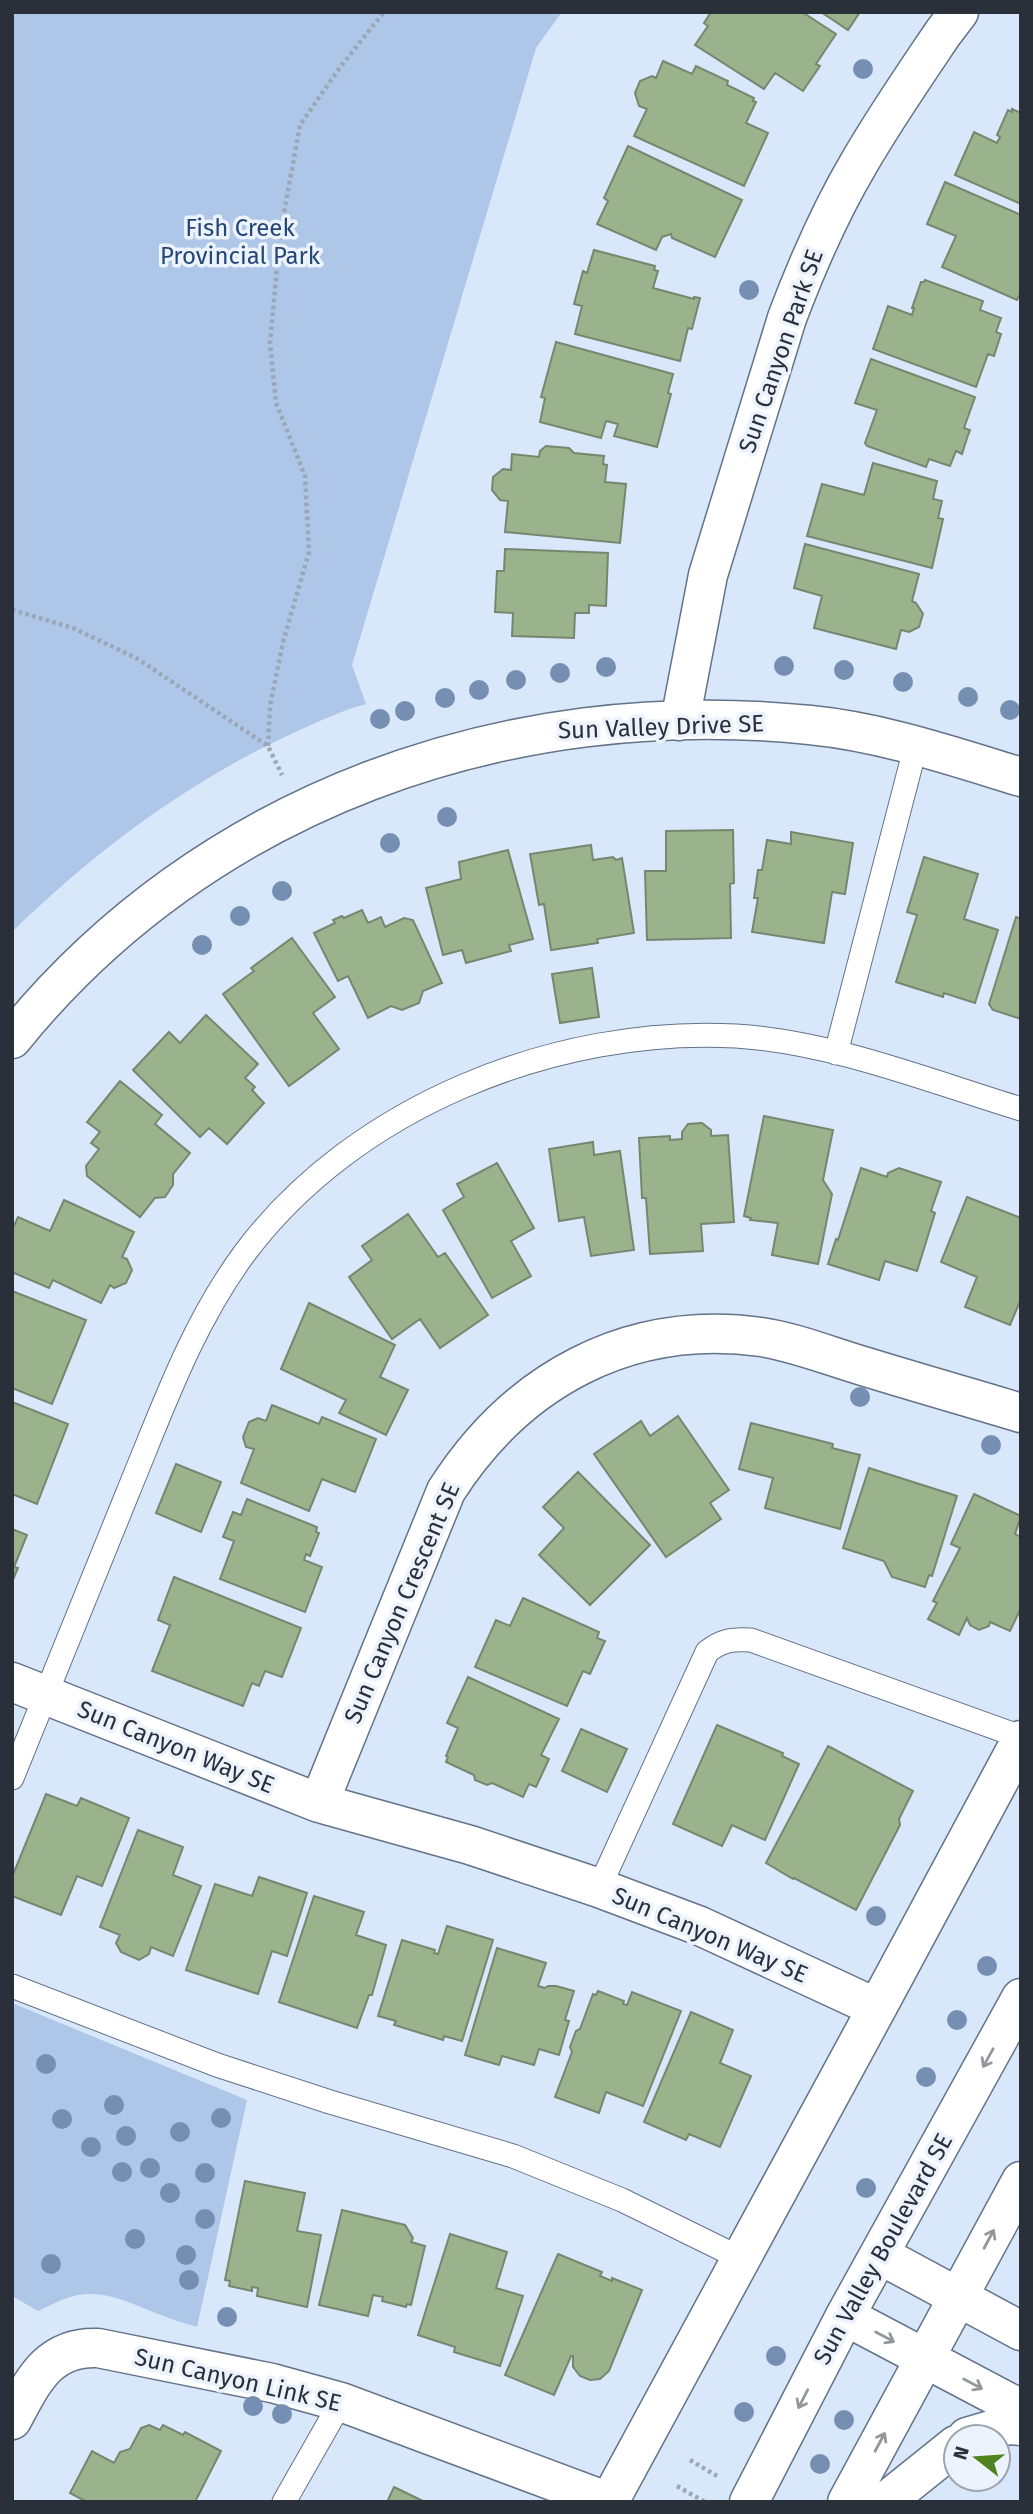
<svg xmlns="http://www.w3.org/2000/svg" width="1033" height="2514" viewBox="0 0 1033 2514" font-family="'Fira Sans',sans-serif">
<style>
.green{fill:#aec6e7}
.building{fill:#9ab38c;stroke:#78866f;stroke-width:2}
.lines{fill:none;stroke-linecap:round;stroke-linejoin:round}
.lane-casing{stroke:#637388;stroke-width:25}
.street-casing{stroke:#637388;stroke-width:41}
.secondary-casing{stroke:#637388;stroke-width:41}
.path{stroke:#9ba6b6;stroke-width:4.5;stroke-dasharray:3.5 3.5;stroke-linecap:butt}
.lane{stroke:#fff;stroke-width:23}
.street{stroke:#fff;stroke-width:38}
.secondary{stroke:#fff;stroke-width:38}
.tree{fill:#758fb2}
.oneway{stroke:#94989c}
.labels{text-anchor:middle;stroke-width:7;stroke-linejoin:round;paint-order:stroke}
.park-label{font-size:24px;fill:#244777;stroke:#ecf3fd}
.street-label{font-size:24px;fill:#2a303a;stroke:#ecf3fd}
</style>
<rect width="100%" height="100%" fill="#d9e7fb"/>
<!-- green -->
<path class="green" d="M12,12H562L536,48L352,665L366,704C340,711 315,723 291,734C186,783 95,851 12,932Z
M12,2003L247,2100L197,2327C185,2323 173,2320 161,2315C133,2305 109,2290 78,2295C63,2298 51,2305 38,2311L12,2296Z"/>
<!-- building -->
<path class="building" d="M711,12H802L836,34L816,64L820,66L803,91L775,73L764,89L695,45L708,26L704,23Z
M821,12H860L848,30Z
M663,61L692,74L696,66L728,81L727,85L754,98L753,101L756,102L746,123L768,133L744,186L634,136L647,109L639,106L635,93L640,81L652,76L656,78Z
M1012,109L1021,113V204L955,175L974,132L997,143L1000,137L997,135L1008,110L1012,112Z
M628,146L742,200L715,257L672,238L671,234L662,237L656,250L597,224L608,201L604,198Z
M945,182L1021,215V292L1017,300L942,267L956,236L927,224Z
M594,250L655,266L654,270L658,271L653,288L694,299V297L700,298L692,329L688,328L680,361L575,334L582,306L574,304L583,271L587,273Z
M925,280L983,301L980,310L1001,318L996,332L1001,334L994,356L988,354L976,387L873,349L888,306L912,315L914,308H912L921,282H924Z
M556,342L673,374L668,393L671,394L657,447L614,436L618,424L606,421L601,438L540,422L545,398L541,397Z
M871,359L975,397L964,428L970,430L967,438L962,454L956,451L950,466L929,459L926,467L867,446L865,443L877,410L855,403Z
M546,446L569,448L574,453L604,456L603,464L607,465L605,482L626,484L620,543L505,532L508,501L500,500L492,490L493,477L503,469L511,470L512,454L539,457L540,451Z
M873,463L937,481L933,499L942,501L938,518L943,519L932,568L807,536L822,484L864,495Z
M805,544L919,574L912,601L916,603L923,614L919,627L909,632L901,630L896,649L814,628L822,596L794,588Z
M505,549L608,553L606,606L589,605V613H575L574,638L512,636L513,613L495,612L497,571H504Z
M733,830L734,883L730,884L731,938L647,940L645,871H666V831Z
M791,832L853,843L845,894L832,892L824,943L752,932L758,898H754L758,870H762L767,840L791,844Z
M591,845L593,860L613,857L616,860L622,858L634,933L597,939L598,943L551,950L544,904L539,905L530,854Z
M508,850L533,939L509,945L511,951L466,963L462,950L443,955L426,888L461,879L459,862Z
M924,857L978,874L964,919L998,930L975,1003L944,993L943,997L896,982L917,915L907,912Z
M362,910L368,923L381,917L385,927L404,918L413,920L442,983L423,991L419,1003L402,1010L391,1006L368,1018L348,976L338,981L314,933L335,923L333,920L342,916L344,918Z
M1016,917L1021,919V1019L993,1010L989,1004Z
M292,938L335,997L313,1013L339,1049L289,1086L223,994L254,971L251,968Z
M592,968L599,1017L560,1023L552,974Z
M206,1015L258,1064L245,1078L255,1087L252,1090L264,1103L227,1144L209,1128L200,1137L133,1070L169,1032L180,1043Z
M120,1081L162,1115L155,1124L190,1153L173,1174V1185L165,1197L155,1198L140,1217L87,1176L86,1166L99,1149L91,1143L100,1132L87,1122Z
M764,1116L833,1130L823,1180L832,1194L818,1264L772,1255L778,1223L750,1220L751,1218L744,1216Z
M702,1123L711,1130V1136L728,1135L734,1222L701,1224L703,1251L650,1254L646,1198H642L639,1138L670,1136V1140L682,1139V1132L688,1124Z
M593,1142L594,1155L620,1151L634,1250L591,1256L584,1217L559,1221L549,1149Z
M497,1163L534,1228L511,1241L531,1276L492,1298L443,1210L464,1197L457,1184Z
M861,1168L887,1177L888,1173L899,1168L941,1182L931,1211L935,1213L917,1271L885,1261L879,1280L828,1264L836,1239L838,1240Z
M967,1197L1021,1218V1299L1010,1325L965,1307L977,1277L941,1262Z
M64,1200L134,1232L122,1257L127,1259L132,1270L126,1283L114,1288L110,1285L101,1303L53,1280L49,1288L12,1272V1230L18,1217L50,1231Z
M408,1214L438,1257L445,1253L488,1315L440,1348L420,1319L392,1339L349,1277L372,1260L362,1246Z
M12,1291L86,1320L52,1404L12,1388Z
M309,1303L395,1345L380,1377L408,1390L386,1435L339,1413L346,1400L281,1369Z
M12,1402L68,1424L37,1504L12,1494Z
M272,1405L319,1424L322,1417L376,1439L355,1492L322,1479L309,1511L241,1483L254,1449L246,1447L243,1437L249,1422L258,1418L266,1421Z
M678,1416L729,1490L710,1503L721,1519L666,1557L594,1454L641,1421L650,1436Z
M751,1423L833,1444L832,1448L860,1455L840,1529L765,1508L773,1478L739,1469Z
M176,1464L221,1482L201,1532L156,1513Z
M869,1468L957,1496L932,1576L929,1575L925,1587L892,1577L884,1561L843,1548Z
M578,1472L650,1545L590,1605L539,1555L564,1528L543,1507Z
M974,1494L1021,1516L1015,1534L1021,1537V1608L1010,1631L990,1622L989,1626L979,1630L970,1625L967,1618L959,1635L928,1619L937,1603L933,1601L960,1548L951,1544Z
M247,1499L317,1527L316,1532L319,1533L310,1556L306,1554L304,1560L322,1567L305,1612L220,1579L234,1541L223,1537L233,1512L241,1515Z
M12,1529L27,1535L14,1567L18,1568L12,1582Z
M174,1577L301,1628L282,1677L265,1671L259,1686L252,1683L243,1706L152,1671L170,1625L158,1620Z
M523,1598L599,1632L597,1638L605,1641L590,1674L583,1671L567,1706L475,1667L496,1620L510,1626Z
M468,1677L559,1719L541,1755L549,1759L536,1787L529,1784L523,1797L492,1783L487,1785L475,1780L474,1775L446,1762L448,1757L446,1756L458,1728L447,1723Z
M717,1725L783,1753L782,1756L799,1764L765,1840L732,1825L722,1846L673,1824Z
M581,1729L627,1749L607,1792L562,1771Z
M828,1746L913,1791L899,1819L900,1825L856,1910L794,1878L793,1879L766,1863Z
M46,1794L77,1806L81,1798L129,1818L102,1886L77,1876L61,1915L12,1896V1877Z
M138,1830L183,1847L173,1875L201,1886L173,1956L151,1947L149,1954L139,1960L121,1952L116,1943L120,1935L100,1927Z
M259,1877L307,1893L287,1956L272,1951L258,1994L186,1970L215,1884L252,1896Z
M314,1896L364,1912L356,1935L386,1945L372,1995H369L357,2028L279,2002Z
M447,1926L493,1940L462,2041L444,2036L443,2040L394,2025L396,2021L378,2016L402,1940L435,1950L434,1953L438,1954Z
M497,1948L546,1963L538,1986L545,1988L548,1986H556L574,1991L565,2020L569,2021L559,2055L539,2049L534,2065L502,2056L499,2065L465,2055Z
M598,1991L624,2001L623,2004L627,2005L632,1992L681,2011L643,2106L606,2092L599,2113L555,2097L572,2052L570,2047L576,2031L580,2029L593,1994L596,1995Z
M691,2012L733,2030L720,2063L751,2076L720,2147L689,2134L686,2140L644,2122Z
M245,2181L305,2193L297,2231L321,2235L307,2307L257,2296L258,2288L252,2287V2291L229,2286L230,2281L225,2280Z
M342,2210L405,2225L413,2238L411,2242L425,2246L411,2305L407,2304L406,2307L382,2301L383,2297L373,2295L368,2316L319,2305Z
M450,2234L507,2252L496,2288L523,2296L500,2366L454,2352L455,2347L418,2335Z
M558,2254L602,2272L600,2276L612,2281V2278L642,2290L609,2371L600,2379L590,2380L580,2376L573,2367V2356H571L554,2395L505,2375Z
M149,2425L160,2430L163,2425L183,2435L185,2432L221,2451L195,2502H87L70,2493L92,2451L114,2463L120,2452L130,2449L141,2428Z
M394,2487L425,2502H387Z"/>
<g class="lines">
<defs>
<path id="lane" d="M836,1053L916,745
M12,1778C50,1682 90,1587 128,1492C162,1410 191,1326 244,1254C353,1107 556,1026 736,1036C832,1042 929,1081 1021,1109
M599,1888L707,1652C722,1640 732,1639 751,1640L1021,1737
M12,1986L217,2065L330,2102L513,2156L622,2200L740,2258
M284,2502L341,2402"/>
<path id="street" d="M680,721L708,575L787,318C807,265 830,212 859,163C885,118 914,76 943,33L959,12
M12,1039C205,800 508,694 810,725C882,732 952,756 1021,777
M12,1682L319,1803L470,1845L599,1888L700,1926L877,2008L609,2502
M319,1803L446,1491C517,1380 628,1319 761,1337C795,1342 829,1356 863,1366C915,1382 968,1397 1021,1413
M877,2008L1021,1740
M12,2420C33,2381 48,2346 98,2348L272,2383L341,2402L609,2502"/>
<path id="secondary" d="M880,2255L1021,2331
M845,2316L1021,2409
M967,2437L1008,2425L1021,2426
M749,2502L845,2316L1021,1998
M847,2502L1021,2181
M885,2502L956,2445"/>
</defs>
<!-- lane casing -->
<use href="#lane" class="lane-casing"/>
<!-- street casing -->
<use href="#street" class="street-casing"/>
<!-- secondary casing -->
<use href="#secondary" class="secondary-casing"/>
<!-- path -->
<path class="path" d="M12,610L73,628L138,659L268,746L282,775
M268,746L270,706L283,642L309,552L305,476L276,403L270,343L280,235L300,125L341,66L384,12
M690,2460L717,2476
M677,2486L705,2502"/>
<!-- lane -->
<use href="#lane" class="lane"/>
<!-- street -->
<use href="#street" class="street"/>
<!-- secondary -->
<use href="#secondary" class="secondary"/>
</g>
<!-- trees -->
<g class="tree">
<circle cx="863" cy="69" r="10"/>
<circle cx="749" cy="290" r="10"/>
<circle cx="784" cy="666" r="10"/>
<circle cx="606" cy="667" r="10"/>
<circle cx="844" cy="670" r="10"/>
<circle cx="560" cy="673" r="10"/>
<circle cx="516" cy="680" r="10"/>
<circle cx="903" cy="682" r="10"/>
<circle cx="479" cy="690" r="10"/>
<circle cx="968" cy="697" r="10"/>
<circle cx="445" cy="698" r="10"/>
<circle cx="1010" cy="710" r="10"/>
<circle cx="405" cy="711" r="10"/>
<circle cx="380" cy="719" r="10"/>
<circle cx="447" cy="817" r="10"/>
<circle cx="390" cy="843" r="10"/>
<circle cx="282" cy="891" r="10"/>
<circle cx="240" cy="916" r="10"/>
<circle cx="202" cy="945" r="10"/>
<circle cx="860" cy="1397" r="10"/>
<circle cx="991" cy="1445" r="10"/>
<circle cx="876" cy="1916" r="10"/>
<circle cx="987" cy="1966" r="10"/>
<circle cx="957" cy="2020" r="10"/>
<circle cx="46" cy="2064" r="10"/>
<circle cx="926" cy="2077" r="10"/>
<circle cx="114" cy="2105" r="10"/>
<circle cx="221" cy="2118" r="10"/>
<circle cx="62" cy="2119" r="10"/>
<circle cx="180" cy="2132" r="10"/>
<circle cx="126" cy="2136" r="10"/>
<circle cx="91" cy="2147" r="10"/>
<circle cx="150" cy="2168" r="10"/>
<circle cx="122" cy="2172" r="10"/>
<circle cx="205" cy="2173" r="10"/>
<circle cx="866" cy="2188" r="10"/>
<circle cx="170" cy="2193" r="10"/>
<circle cx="205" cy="2219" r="10"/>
<circle cx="135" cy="2239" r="10"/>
<circle cx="186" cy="2255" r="10"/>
<circle cx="51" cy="2264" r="10"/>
<circle cx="189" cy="2280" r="10"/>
<circle cx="227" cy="2317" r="10"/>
<circle cx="776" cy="2356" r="10"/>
<circle cx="253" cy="2406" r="10"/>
<circle cx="744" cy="2412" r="10"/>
<circle cx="282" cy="2414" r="10"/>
<circle cx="844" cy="2420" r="10"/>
<circle cx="820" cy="2464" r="10"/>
</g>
<!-- one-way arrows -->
<defs><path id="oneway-shaft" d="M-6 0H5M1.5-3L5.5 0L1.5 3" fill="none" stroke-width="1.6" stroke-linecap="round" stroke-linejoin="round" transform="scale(1.75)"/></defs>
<g class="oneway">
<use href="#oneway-shaft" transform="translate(988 2058) rotate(119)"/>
<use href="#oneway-shaft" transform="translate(989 2239) rotate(-62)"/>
<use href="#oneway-shaft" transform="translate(885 2337) rotate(28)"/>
<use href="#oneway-shaft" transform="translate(973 2384) rotate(28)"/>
<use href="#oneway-shaft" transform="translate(803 2399) rotate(117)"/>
<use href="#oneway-shaft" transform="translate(880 2442) rotate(-62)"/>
</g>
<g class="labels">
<!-- park labels -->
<g class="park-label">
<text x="240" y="236">Fish Creek<tspan x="240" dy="28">Provincial Park</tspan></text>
</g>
<!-- street labels -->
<g class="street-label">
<text transform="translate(781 351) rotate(-71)" y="8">Sun Canyon Park SE</text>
<text transform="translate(661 727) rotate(-2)" y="8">Sun Valley Drive SE</text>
<text transform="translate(402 1603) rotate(-67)" y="8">Sun Canyon Crescent SE</text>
<text transform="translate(176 1747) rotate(22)" y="8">Sun Canyon Way SE</text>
<text transform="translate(710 1935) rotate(23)" y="8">Sun Canyon Way SE</text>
<text transform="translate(883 2249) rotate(-61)" y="8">Sun Valley Boulevard SE</text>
<text transform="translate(238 2380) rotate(13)" y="8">Sun Canyon Link SE</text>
</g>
</g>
<!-- border -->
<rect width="1033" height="2514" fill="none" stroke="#2a303a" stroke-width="28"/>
<!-- north arrow -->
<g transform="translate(977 2458) rotate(287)"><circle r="33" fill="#ecf3fd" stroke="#9ea5af" stroke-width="2"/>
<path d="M0-5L12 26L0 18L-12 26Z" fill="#4d841e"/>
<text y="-10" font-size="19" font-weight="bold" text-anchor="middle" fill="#2a303a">N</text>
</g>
</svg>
